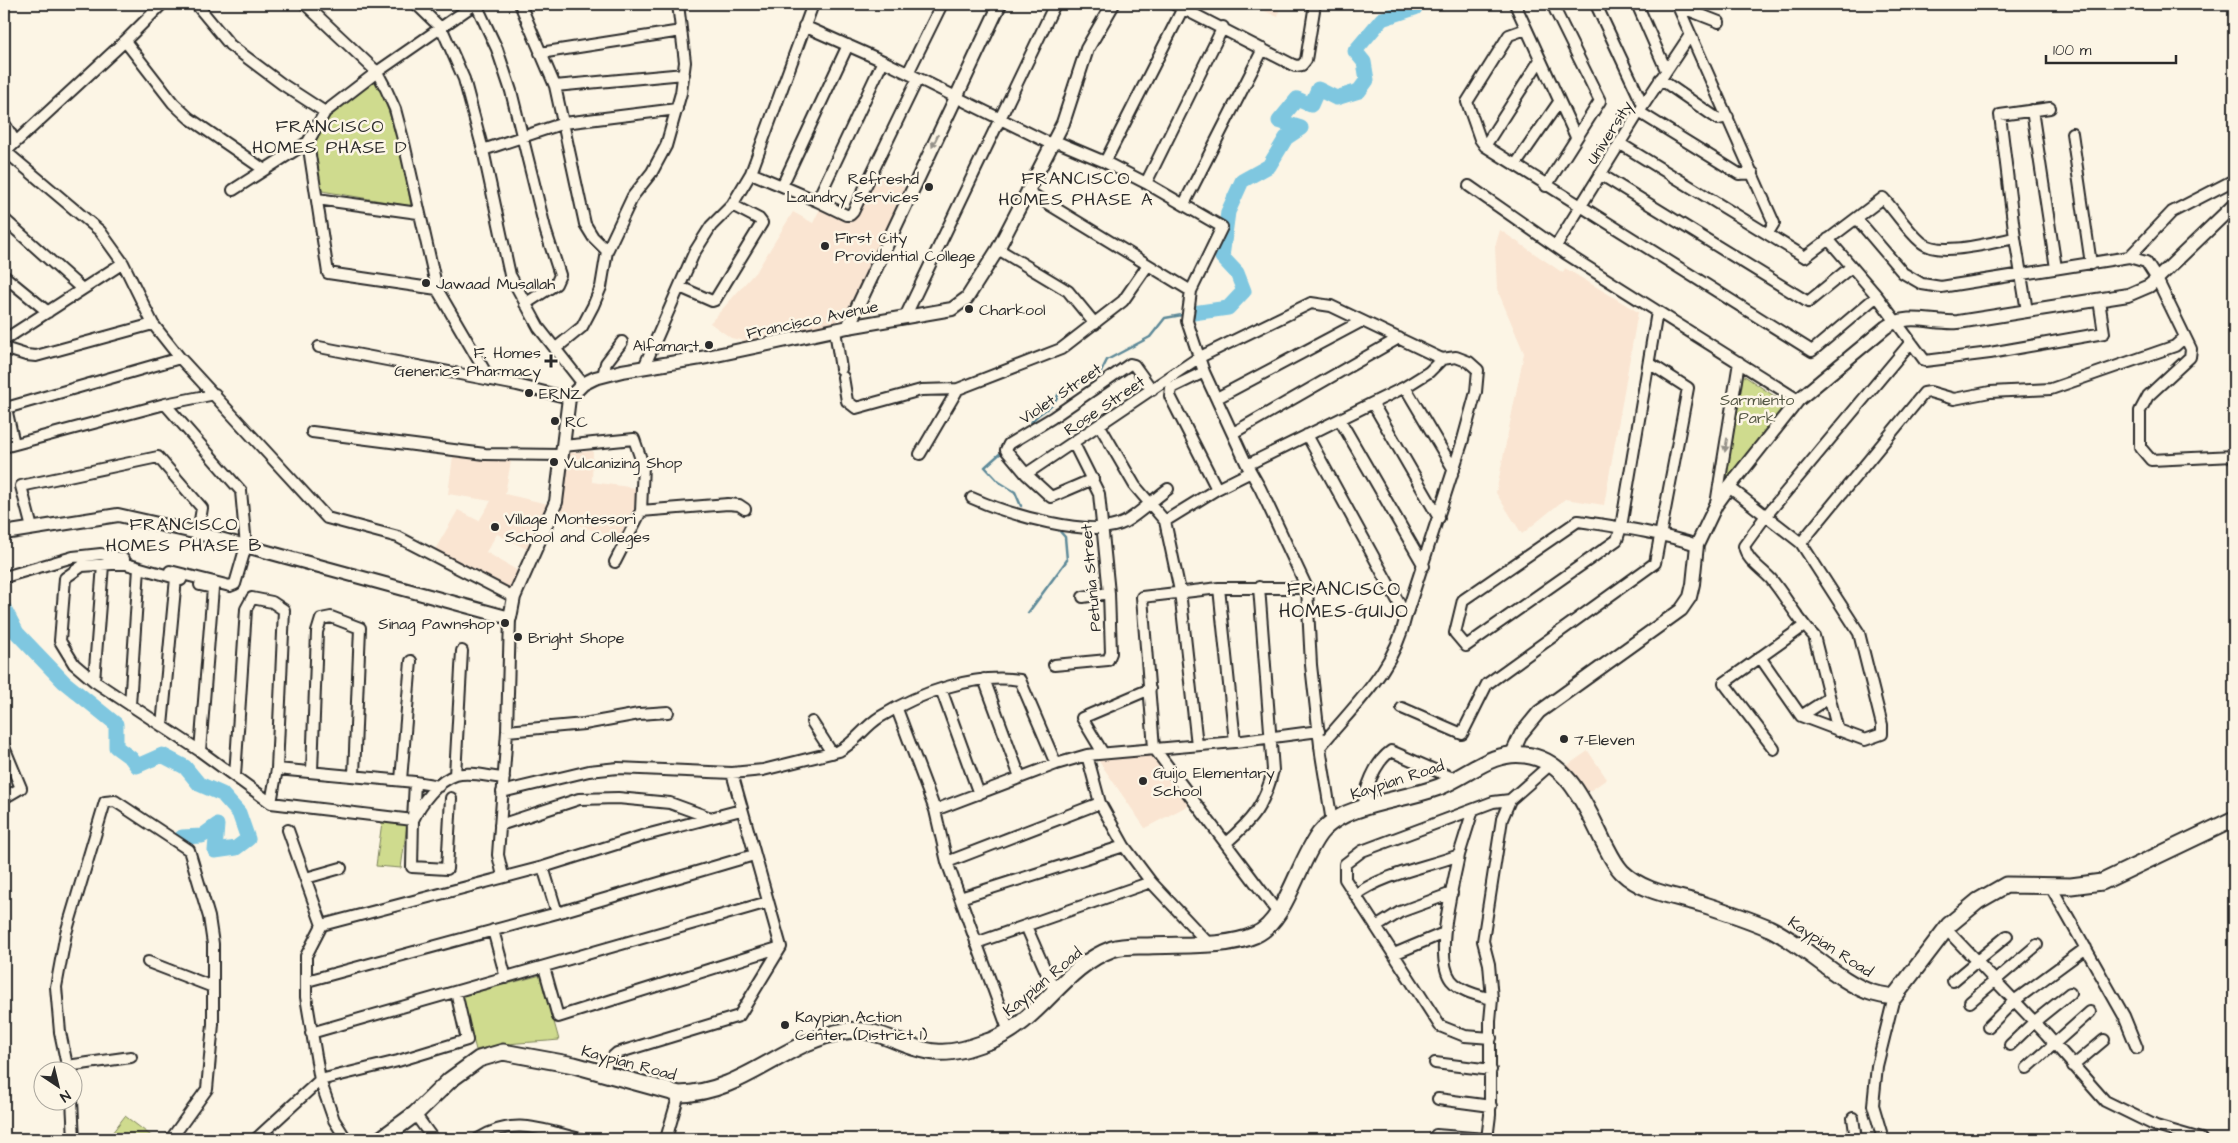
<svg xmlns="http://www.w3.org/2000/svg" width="2238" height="1143" viewBox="0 0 2238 1143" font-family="'Architects Daughter',sans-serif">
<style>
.built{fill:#fae5d2}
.green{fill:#cfdb8e;stroke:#7d835c}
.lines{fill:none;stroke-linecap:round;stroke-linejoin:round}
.stream{stroke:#5d8998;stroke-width:2.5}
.river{stroke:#7fc7e0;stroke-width:15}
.minor-casing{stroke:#2b2b2b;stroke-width:14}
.tertiary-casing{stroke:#2b2b2b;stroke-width:16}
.secondary-casing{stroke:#2b2b2b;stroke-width:19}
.minor{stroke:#fcf5e5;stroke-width:10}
.tertiary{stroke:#fcf5e5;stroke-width:12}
.secondary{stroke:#fcf5e5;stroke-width:15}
.oneway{fill:#949088}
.poi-dot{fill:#2b2b2b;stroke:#fcf5e5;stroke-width:2}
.labels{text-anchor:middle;stroke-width:5;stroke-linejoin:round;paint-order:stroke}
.street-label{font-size:16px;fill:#2b2b2b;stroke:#fcf5e5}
.poi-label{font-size:16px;fill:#2b2b2b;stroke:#fcf5e5;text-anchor:start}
.park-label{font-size:16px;fill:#545744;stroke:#fcf5e5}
.neighbourhood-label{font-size:18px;letter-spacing:1px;fill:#2b2b2b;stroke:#fcf5e5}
.quarter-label{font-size:19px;letter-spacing:1px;fill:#2b2b2b;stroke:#fcf5e5}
</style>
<rect width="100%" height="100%" fill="#fcf5e5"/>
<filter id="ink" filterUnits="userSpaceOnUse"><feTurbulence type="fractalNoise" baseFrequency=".02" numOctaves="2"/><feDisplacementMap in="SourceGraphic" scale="10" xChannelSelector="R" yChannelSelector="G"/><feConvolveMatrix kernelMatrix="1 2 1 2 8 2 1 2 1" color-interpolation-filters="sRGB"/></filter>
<g filter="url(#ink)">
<!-- built -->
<path class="built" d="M1249,4H1280L1278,17Z
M875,174L908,188L841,322L750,342L731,338L710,323L758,269L793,212L813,223L820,209L852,222Z
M1500,230L1563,273L1565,268L1638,312L1604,505L1565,499L1522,534L1496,493L1524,353L1497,289L1495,247Z
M593,451L592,482L636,488L634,513L620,539L554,518L565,486V453Z
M453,456L511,461L505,494L552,505L530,551L497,534L486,552L520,572L510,594L433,553L458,510L479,521L491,501L448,494Z
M1588,751L1607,779L1584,795L1565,767Z
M1154,752L1191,804L1145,828L1096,757Z"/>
<!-- green -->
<path class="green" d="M377,79L400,144L411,206L322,191L312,140L327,119Z
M1743,375L1786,404L1726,479Z
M382,822L407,825L401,868L376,866Z
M541,975L559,1040C531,1043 503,1042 476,1050L462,996Z
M125,1116L154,1138L153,1139H121L112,1133Z"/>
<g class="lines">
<!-- stream -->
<path class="stream" d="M1028,428C1038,408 1051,414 1060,391L1100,374L1107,360L1150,337L1165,318L1182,315
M1004,450L985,467L999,482L1015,492L1021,506
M1028,613L1067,560L1065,537L1057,528"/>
<!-- river -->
<path class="river" d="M1193,313L1228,308L1244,291L1237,273L1222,257L1228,212L1242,181L1269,166L1286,138L1301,128L1279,121L1297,99L1311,105L1318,89L1336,98L1359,91L1367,80L1364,62L1355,51L1382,19L1415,8V4
M4,608L17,633L64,682L116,724V747L131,758L137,766L162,755L185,767L199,784L222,794L239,813L248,839L236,848L215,851L217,825L202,836L182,837"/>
<defs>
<path id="minor" d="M196,4L230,45L282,84L325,112
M305,4L377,72L386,89L395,109L404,143L437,289L490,380
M416,4L442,29L464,79L483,150L510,275L539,328L583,384
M476,4L497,49L511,91L546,232L560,275L556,284L525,304
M520,4L555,86L585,224L593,237L607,251
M1174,4L1295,66L1302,65L1306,60L1315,4
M1515,4L1576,137
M1601,4L1598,9L1643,105
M1637,4L1666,70
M1677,4L1774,223L1768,233
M1678,6L1719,22
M804,26L883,61L1051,144L1060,143L1105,162L1146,183L1222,227L1191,291L1187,321L1204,372L1247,465L1260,488L1307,588L1311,665L1321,754L1332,822
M1526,29L1509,35L1467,102L1480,139L1485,146L1812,351L1877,296
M125,41L173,103L189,118L263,169
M540,53L681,31
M908,73L942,4
M1660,79L1718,119L1728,117
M555,86L684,74
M2032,110L2056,268
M1639,112L1739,174L1753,173
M4,123L15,141
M2072,133L2091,264
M308,142L328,273L437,289
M1619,143L1805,257L1883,198C1896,212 1907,230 1921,242C1939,258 1993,242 2015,238
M1485,146L1540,60
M4,150L100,231L123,263L153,324L180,358L327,518L398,537L514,597
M483,150L564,123L677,109
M4,153L125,41L162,4
M1105,162L1183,8
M1516,164L1559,102
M751,173L782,186L848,45
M1600,174L1808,302L1851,267
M1146,183L1223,27
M782,186L817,201L883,61
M1469,186L1565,253L1798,400
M1546,186L1600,101L1555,10L1558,4
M233,190L308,142L325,112L377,72L475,4
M1027,191L1191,291
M317,199L418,213
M817,201L846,215H850L853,212L918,78
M1184,204L1263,49
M4,219L82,289
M1857,219L1903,273L1922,284L1941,287L2129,257L2146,262L2157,279L2191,349L2190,357L2148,396L2140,411V447L2151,460L2234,456
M1828,239L1877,296L1925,361L1990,353L2104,333L2099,300
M1556,246L1639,112L1690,35
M998,249L1068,291L1095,324
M2129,257L2172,212L2234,180
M4,276L48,312
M680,287L712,301L715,300L762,223L759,219L732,205
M2027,311L2015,238L2000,115L2050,108
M1657,312L1621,527L1617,540L1466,646L1455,633L1463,600L1578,521C1618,527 1658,532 1697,545
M905,317L1055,4
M835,330L841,369
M4,340L123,263
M319,347L517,385L569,398
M4,348L26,355L36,356L153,324
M555,349L582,327L593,306L601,287L607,251L633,196L652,172L666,146L681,93L685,62L678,4
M644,367L694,253L711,226L732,205L751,173L813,4
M1204,372L1171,388L1170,396L1217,489L1251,472
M603,376L606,363L622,342
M843,377L847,401L856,408L921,390L958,389L920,454
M1405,387L1454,470
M958,389L1061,349L1123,301L1148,265
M1217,398L1362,321
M165,404L241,491L246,546L235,584L230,586L170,571
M1373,404L1439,518
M1340,420L1424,566
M1100,426L1135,486L1165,521
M312,432L485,454L562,455
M1233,433L1399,338
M1307,435L1406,616
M14,444L6,408L180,358
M563,446L634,439L643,465L641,511L615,562
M4,447L165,404L215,394
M1247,465L1405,387L1429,372L1442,359L1456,357L1469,362L1478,370L1476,392L1462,443L1406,616C1394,671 1354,705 1320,747
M1026,474L1198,358L1311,303L1331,306L1442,359
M1093,479L1051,497L1026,474L1006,450L1009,444L1052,418L1130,364L1134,365L1152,390
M1729,487L1801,543L1924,393L1930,392L1954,399L1990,392L2051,389L2175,346L2185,337
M972,498C1005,513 1092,540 1125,522C1140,513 1154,499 1168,489
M1716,504L1739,362
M641,511L728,504L739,505L745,509
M32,528L21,486L158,457L202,508L198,533
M4,575L8,576L73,557L101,554L124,559
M176,578L126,564H112L82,566L65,578L60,641L74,664L94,681L200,751L271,803L413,820L412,867L447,869L451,798
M200,585L213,588L200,751
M1219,588L1235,742
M1083,597L1109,593
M1760,657L1801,716L1865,740L1882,734V725L1859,633L1801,543
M1054,665L1108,660L1111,653L1109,593L1099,494L1074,444
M984,679L1020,777
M94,681L103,565
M941,689L979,794
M130,705L139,568
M1402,708L1462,734L1487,684L1655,563L1688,388L1649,363
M897,709L935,810L947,862L1009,1032
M1801,716L1829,698
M812,722L832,753
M162,726L176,578L181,580
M507,731L584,724L639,714L668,712
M1838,731L1814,636C1797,619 1786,597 1771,579C1761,568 1747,561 1744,546L1765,517L1911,342
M1197,745L1180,591L1165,521L1217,489
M4,747L21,788L4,798
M1774,749L1724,683L1804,626
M1103,753L1082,718L1150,689
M277,769L415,782
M312,771L317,632L321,619L331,617L360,628L354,775
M455,775L462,651
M235,776L246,609L252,598L272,602L284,610L277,769L271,803
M401,780L411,661
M439,786L415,782L413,820C421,803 437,781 456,775C470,771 490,777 504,778
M502,792L589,771L618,768L732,773L763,770L839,751C855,743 865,726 880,717C919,693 974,673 1020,680L1056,764
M1364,808C1364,790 1375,762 1391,751L1455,779
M935,810L1056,764L1087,755L1235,742L1319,731
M500,825L579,799L618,798L670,803L711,818
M288,830L322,925L306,956V997L320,1080L334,1120L346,1139
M1226,843C1252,820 1265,805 1273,770L1259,587
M1459,855L1473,810
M947,862L1100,803
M543,867L557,913
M503,876L498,855L507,731L510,618
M306,878L341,868
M1151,882L1208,943
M2050,885L2124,1016L2137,1048
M1355,895C1386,873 1424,868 1459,855C1454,883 1433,956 1451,980C1461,992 1478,995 1492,999
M960,898L1124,846
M1278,913L1154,748L1142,597L1219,588H1307
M322,925L543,867L642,836L741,810
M1026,926L1054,990
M1376,927L1400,912L1452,893
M1946,929L2046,1034L2105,1101L2156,1126L2201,1139
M493,930L506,978
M976,943L1151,882L1124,846L1100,803L1087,755
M1394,954L1444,933
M148,962L213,987
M544,967L558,1017L781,947
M307,981L557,913L754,855
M1953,981L2007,936
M1970,1002L2037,945
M1988,1027L2014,1001L2086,948
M311,1033L768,902
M1491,1038L1465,1036L1440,1026L1345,879V864L1362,851L1493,802L1510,800
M2010,1045L2034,1022L2070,993
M1435,1063L1491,1070
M67,1066L131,1057
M2073,1066L2104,1040
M2027,1068L2090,1012
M68,1070L60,1032L56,987L66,933L105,802L115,801L189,850L209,917L213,944V1024L207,1089L171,1139
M602,1073L608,1061L617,1053L739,1016L781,947L732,773
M1438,1099L1491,1106
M72,1100L74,1139
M415,1114L433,1139
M1853,1118L1856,1139
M1436,1135L1485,1139
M256,1139L320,1080L398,1061L467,1040L456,992
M478,1139C514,1116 542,1130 580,1139
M666,1139L679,1094
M1487,1139L1490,1115V1021L1492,999L1489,964L1483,941L1502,819L1510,800L1551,764
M1883,1139L1873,1105L1877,1066L1894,997"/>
<path id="tertiary" d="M848,327L1000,4
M4,533L118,515L198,533L510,618L514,597L556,502L569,398L583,384L595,378L622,371L707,357L848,327L952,309L967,298L998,249L1063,123L1087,49L1113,4
M1512,754L1521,734L1539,712L1681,610L1690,597L1693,584L1697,545L1716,505L1729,487L1798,400L1886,327C1908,312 1933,324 1958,322L2128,295L2149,286L2157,279L2234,205"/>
<path id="secondary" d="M381,1139L415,1114L450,1080L479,1059L503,1052L574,1065L679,1094C744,1093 785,1040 846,1031C877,1026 906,1050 936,1052C955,1054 975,1046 992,1040C1040,1021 1063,967 1112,949C1123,945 1137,946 1148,946C1180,944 1226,948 1255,935C1286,922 1298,861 1320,833C1328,823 1343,814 1356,810C1383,800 1412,797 1439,787C1468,776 1492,750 1525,755C1568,760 1586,807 1603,841C1609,852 1614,864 1622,872C1642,892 1675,896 1702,904C1724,911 1748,919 1769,928C1804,944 1839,983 1873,993C1880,995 1887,996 1894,997L1949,925L1978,901L2006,885L2071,886L2102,882L2234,819"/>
</defs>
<!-- minor casing -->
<use href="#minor" class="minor-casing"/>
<!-- tertiary casing -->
<use href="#tertiary" class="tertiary-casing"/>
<!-- secondary casing -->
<use href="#secondary" class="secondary-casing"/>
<!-- minor -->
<use href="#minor" class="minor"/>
<!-- tertiary -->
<use href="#tertiary" class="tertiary"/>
<!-- secondary -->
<use href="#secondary" class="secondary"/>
</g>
<!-- one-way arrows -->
<defs><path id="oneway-solid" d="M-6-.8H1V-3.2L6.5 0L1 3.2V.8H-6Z" transform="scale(1.25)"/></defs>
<g class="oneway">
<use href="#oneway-solid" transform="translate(935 141) rotate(115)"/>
<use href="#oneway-solid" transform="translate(1726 445) rotate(99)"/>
</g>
</g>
<!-- markers -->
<g class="poi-dot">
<circle cx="929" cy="187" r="5"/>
<circle cx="825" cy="246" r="5"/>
<circle cx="426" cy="283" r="5"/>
<circle cx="969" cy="309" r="5"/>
<circle cx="709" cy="345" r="5"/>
<path d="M548.5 353.5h5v5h5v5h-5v5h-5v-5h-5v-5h5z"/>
<circle cx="529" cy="393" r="5"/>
<circle cx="555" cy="421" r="5"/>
<circle cx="554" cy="462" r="5"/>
<circle cx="495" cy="527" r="5"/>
<circle cx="505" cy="623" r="5"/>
<circle cx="518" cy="637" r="5"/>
<circle cx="1564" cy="739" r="5"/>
<circle cx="1143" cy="781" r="5"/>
<circle cx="785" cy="1025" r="5"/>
</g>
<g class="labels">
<!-- street labels -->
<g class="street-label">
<text transform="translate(1609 132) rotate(-58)" y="6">University</text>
<text transform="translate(812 319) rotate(-12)" y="6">Francisco Avenue</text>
<text transform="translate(1060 393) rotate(-34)" y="6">Violet Street</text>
<text transform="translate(1104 405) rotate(-34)" y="6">Rose Street</text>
<text transform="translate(1090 578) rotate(-95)" y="6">Petunia Street</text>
<text transform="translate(1397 779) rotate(-18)" y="6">Kaypian Road</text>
<text transform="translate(1831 946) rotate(33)" y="6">Kaypian Road</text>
<text transform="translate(1042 981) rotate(-40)" y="6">Kaypian Road</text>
<text transform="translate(629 1062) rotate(15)" y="6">Kaypian Road</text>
</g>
<!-- poi labels -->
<g class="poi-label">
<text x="919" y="184" text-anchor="end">Refreshd<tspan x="919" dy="18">Laundry Services</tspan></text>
<text x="835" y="243">First City<tspan x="835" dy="18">Providential College</tspan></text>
<text x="436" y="289">Jawaad Musallah</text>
<text x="979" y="315">Charkool</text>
<text x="699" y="351" text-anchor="end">Alfamart</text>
<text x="541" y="358" text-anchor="end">F. Homes<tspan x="541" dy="18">Generics Pharmacy</tspan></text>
<text x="539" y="399">ERNZ</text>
<text x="565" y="427">RC</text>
<text x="564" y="468">Vulcanizing Shop</text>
<text x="505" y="524">Village Montessori<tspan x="505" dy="18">School and Colleges</tspan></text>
<text x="495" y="629" text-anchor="end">Sinag Pawnshop</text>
<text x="528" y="643">Bright Shope</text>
<text x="1574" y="745">7-Eleven</text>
<text x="1153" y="778">Guijo Elementary<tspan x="1153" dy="18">School</tspan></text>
<text x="795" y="1022">Kaypian Action<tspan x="795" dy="18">Center (District 1)</tspan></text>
</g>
<!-- park labels -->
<g class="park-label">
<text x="1757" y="405">Sarmiento<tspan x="1757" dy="18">Park</tspan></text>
</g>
<!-- neighbourhood labels -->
<g class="neighbourhood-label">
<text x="330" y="132">FRANCISCO<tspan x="330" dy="21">HOMES PHASE D</tspan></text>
<text x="1076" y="184">FRANCISCO<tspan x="1076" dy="21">HOMES PHASE A</tspan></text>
<text x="184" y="530">FRANCISCO<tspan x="184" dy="21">HOMES PHASE B</tspan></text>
</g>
<!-- quarter labels -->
<g class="quarter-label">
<text x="1344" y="595">FRANCISCO<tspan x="1344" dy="22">HOMES–GUIJO</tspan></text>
</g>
</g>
<!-- margin -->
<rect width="2238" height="1143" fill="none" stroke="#fcf5e5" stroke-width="20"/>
<rect x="10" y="10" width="2218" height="1123" fill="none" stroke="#2b2b2b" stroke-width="2" filter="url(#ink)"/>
<!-- north arrow -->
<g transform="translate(58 1086) rotate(145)"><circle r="24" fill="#fcf5e5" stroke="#a8a49b"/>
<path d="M0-4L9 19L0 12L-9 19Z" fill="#2b2b2b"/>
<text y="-8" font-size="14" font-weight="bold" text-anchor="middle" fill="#2b2b2b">N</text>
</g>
<!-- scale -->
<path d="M2046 55v8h130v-8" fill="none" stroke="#2b2b2b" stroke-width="2.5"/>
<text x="2053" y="55" font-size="15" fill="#2b2b2b" stroke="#fcf5e5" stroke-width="4" paint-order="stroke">100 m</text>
</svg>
